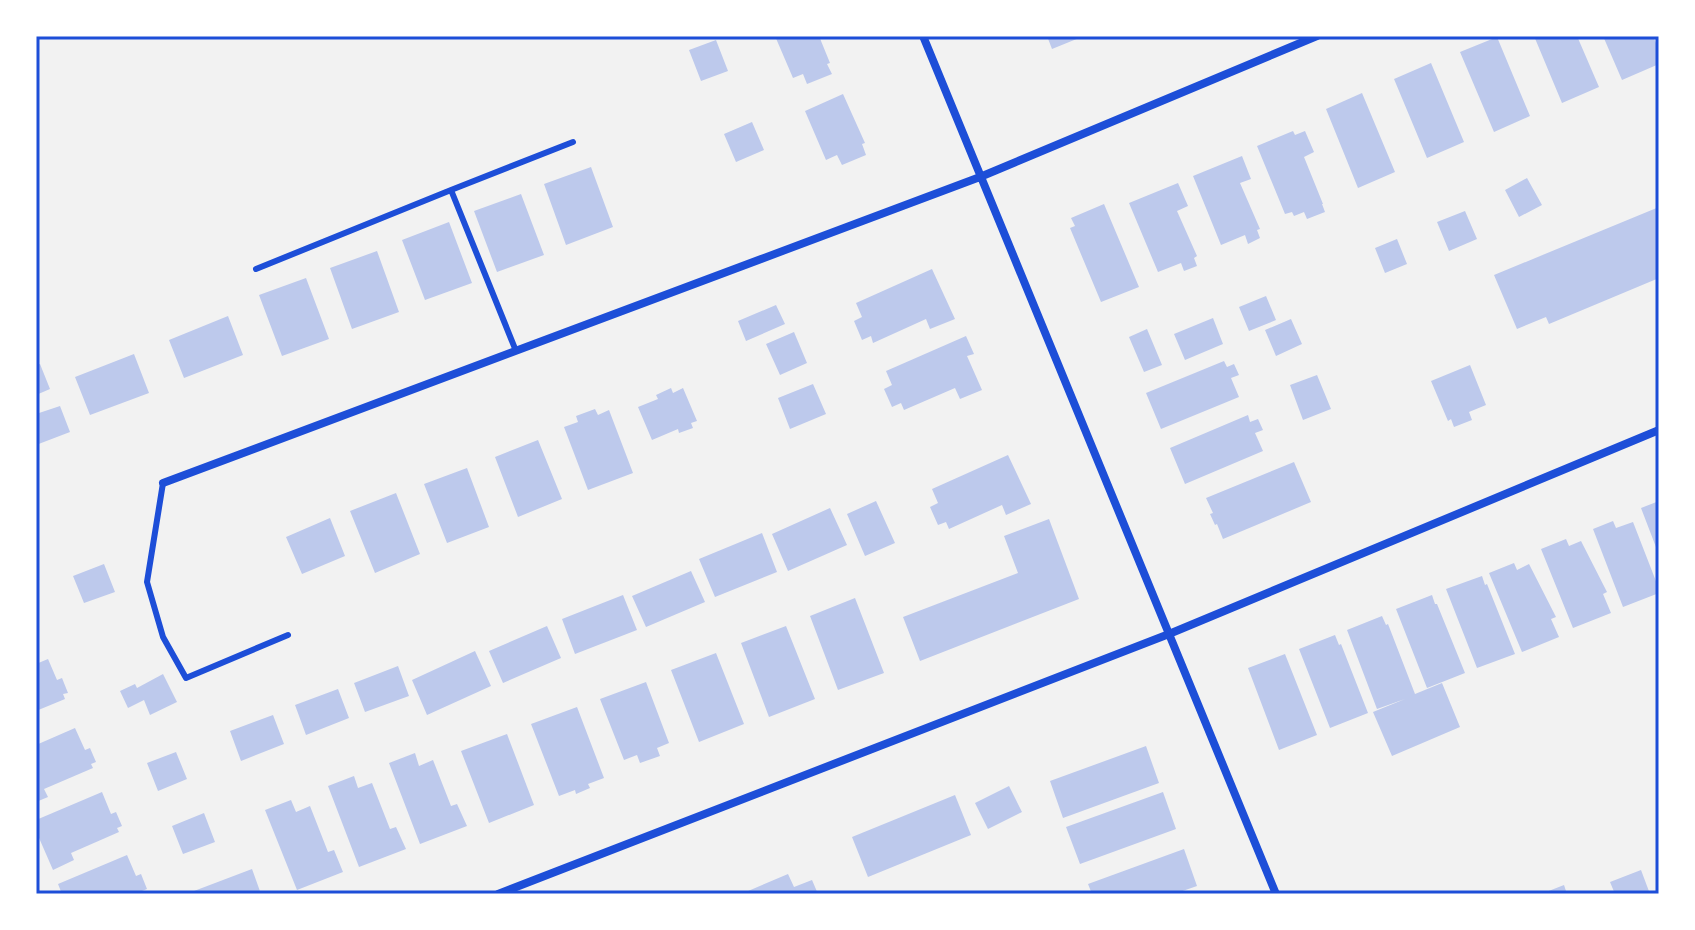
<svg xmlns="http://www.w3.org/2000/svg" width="1695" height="930" viewBox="0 0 1695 930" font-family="Quicksand,sans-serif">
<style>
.building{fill:#bdc9ec}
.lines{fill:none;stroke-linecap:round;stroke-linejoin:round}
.service{stroke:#1d4ed8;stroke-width:6}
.minor{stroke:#1d4ed8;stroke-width:8}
.neatline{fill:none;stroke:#1d4ed8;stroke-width:3}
</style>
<rect width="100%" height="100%" fill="#f2f2f2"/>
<!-- building -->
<path class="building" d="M775,36H819L830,63L827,64L832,74L807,84L803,74L793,78Z
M1047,36H1084L1052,49Z
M1534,36H1577L1599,87L1562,103Z
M1603,36H1653L1659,50V64L1622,80Z
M1497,37L1530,116L1494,132L1460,52Z
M716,40L728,71L701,81L689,50Z
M1431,63L1464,142L1427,158L1394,79Z
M1362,93L1395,172L1358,188L1326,109Z
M843,94L865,143L862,144L866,155L842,165L837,155L826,160L805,111Z
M752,122L764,150L736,162L724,134Z
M1293,131L1295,135L1305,131L1314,152L1304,157L1323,204H1322L1325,212L1307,219L1304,212L1294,216L1292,212L1285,214L1257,146Z
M1242,156L1251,179L1240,183L1260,229L1257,230L1260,238L1248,244L1245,235L1221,245L1193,176Z
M591,167L613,227L566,245L544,184Z
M1527,178L1542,205L1519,217L1505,190Z
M1178,183L1188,206L1177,211L1197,256L1194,258L1197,266L1184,271L1181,263L1158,272L1129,203Z
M521,194L544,255L497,272L474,211Z
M1104,204L1139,287L1101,302L1070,228L1075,226L1071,218Z
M1659,207V278L1549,324L1546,317L1517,329L1494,275Z
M1465,211L1477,239L1449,251L1437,222Z
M449,222L472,283L425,300L402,240Z
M1397,239L1407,264L1385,273L1375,248Z
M377,251L399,312L352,329L330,268Z
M932,269L955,319L930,329L926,319L873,343L871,336L862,340L854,321L862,317L856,303Z
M306,278L329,339L282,356L259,295Z
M1266,296L1276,320L1249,331L1239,307Z
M776,305L785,324L746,341L738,321Z
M228,316L243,355L184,378L169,340Z
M1213,318L1223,344L1185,360L1174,334Z
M1291,319L1302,344L1276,356L1265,330Z
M1147,329L1162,365L1144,372L1129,337Z
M794,332L807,363L780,375L766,344Z
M966,336L974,354L967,356L982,390L960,399L955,388L904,410L901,403L892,407L884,389L892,385L886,371Z
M134,354L149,393L90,415L75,377Z
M1224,361L1227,367L1234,364L1239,375L1231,378L1239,397L1161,429L1146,393Z
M40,364L50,389L36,395V365Z
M1470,365L1486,405L1469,412L1472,420L1454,427L1451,419L1448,421L1431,381Z
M1317,375L1331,409L1303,420L1290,385Z
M813,384L826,414L790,429L778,398Z
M671,388L673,393L683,388L697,421L691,423L693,428L679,433L678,429L652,440L638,407L658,399L656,395Z
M60,406L70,432L36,445V414Z
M595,409L598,415L609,410L633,473L588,490L564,427L578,422L576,416Z
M1248,415L1250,422L1258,419L1263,430L1255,433L1263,451L1185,484L1170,448Z
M538,440L562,499L518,517L495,457Z
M1008,455L1031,504L1006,515L1002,505L949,529L946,522L938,525L930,507L938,503L932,489Z
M1294,462L1311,502L1223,539L1217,524L1215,525L1210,514L1213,513L1206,498Z
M467,468L489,527L447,543L424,484Z
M396,493L420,554L375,573L350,511Z
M876,501L895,543L865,556L847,514Z
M1659,501V555L1641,508Z
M830,508L847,545L788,571L772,534Z
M330,518L345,556L302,574L286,537Z
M1049,519L1079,599L920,661L903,617L1018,573L1004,536Z
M1613,521L1616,528L1633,522L1659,589V593L1623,607L1593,529Z
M762,533L777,572L715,597L699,559Z
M1566,539L1569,546L1581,541L1607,592L1603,594L1611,613L1573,628L1541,549Z
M1514,563L1517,570L1529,564L1556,617L1551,619L1559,637L1522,652L1489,573Z
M104,564L115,592L84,603L73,576Z
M691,571L705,602L646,627L632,596Z
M1482,576L1485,585L1487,584L1515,654L1477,668L1446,589Z
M623,595L637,630L575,654L562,619Z
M1432,595L1435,604H1437L1465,673L1427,688L1396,609Z
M855,598L884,673L838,690L810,616Z
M1382,616L1386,625L1388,624L1415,694L1442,683L1460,727L1392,756L1373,712L1405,699L1377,709L1347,630Z
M547,626L561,658L503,683L489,651Z
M786,626L815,699L769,717L741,643Z
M1335,635L1339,645L1341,644L1368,713L1330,728L1299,649Z
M475,651L491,686L427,715L412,680Z
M716,653L744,724L699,742L671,670Z
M1285,654L1317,735L1279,750L1248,668Z
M48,659L57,680L62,678L68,693L63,694L65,699L36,711V664Z
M398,666L409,696L365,712L354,683Z
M163,674L177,702L150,715L144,700L128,708L120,691L135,684L137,688Z
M646,682L669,743L657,748L660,756L640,763L637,755L624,760L600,699Z
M338,689L349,718L306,735L295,705Z
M577,707L604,778L588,784L590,788L576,794L575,790L559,796L531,724Z
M273,715L284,744L241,761L230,731Z
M75,728L85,750L90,748L96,762L91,764L93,768L44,789L48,797L36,802V745Z
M507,734L534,805L489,823L461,751Z
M1146,746L1159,783L1063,818L1050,781Z
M176,752L187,779L158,791L147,763Z
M415,753L419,766L433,760L451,806L457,804L467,826L420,844L389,763Z
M354,776L358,788L372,783L390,829L396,827L406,849L359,867L328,786Z
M1009,786L1022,812L988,829L975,803Z
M102,792L111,814L116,812L122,826L117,828L119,832L71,853L74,860L53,870L36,831V820Z
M1163,792L1176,829L1080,864L1066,827Z
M955,795L971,835L868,877L852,837Z
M291,800L296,812L310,806L328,852L334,850L343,872L297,890L265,810Z
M204,813L215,842L183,854L172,826Z
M1184,849L1197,886L1174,894H1092L1088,884Z
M127,855L136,876L141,874L147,889L142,891L144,894H62L58,884Z
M252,869L261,894H195L194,891Z
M1641,870L1650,894H1615L1610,882Z
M788,874L794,887L812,880L818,894H741Z
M1564,885L1567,894H1541Z"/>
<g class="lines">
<!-- service -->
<path class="service" d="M451,190L573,142
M256,269L451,190L516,351
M163,483L147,582L163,637L186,678L288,635"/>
<!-- minor -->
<path class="minor" d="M923,36L1276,894
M163,483L980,177L1317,36
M498,894L1169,634L1659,430"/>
</g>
<!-- border -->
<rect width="1695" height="930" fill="none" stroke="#ffffff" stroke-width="76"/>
<rect x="38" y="38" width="1619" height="854" class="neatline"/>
</svg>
